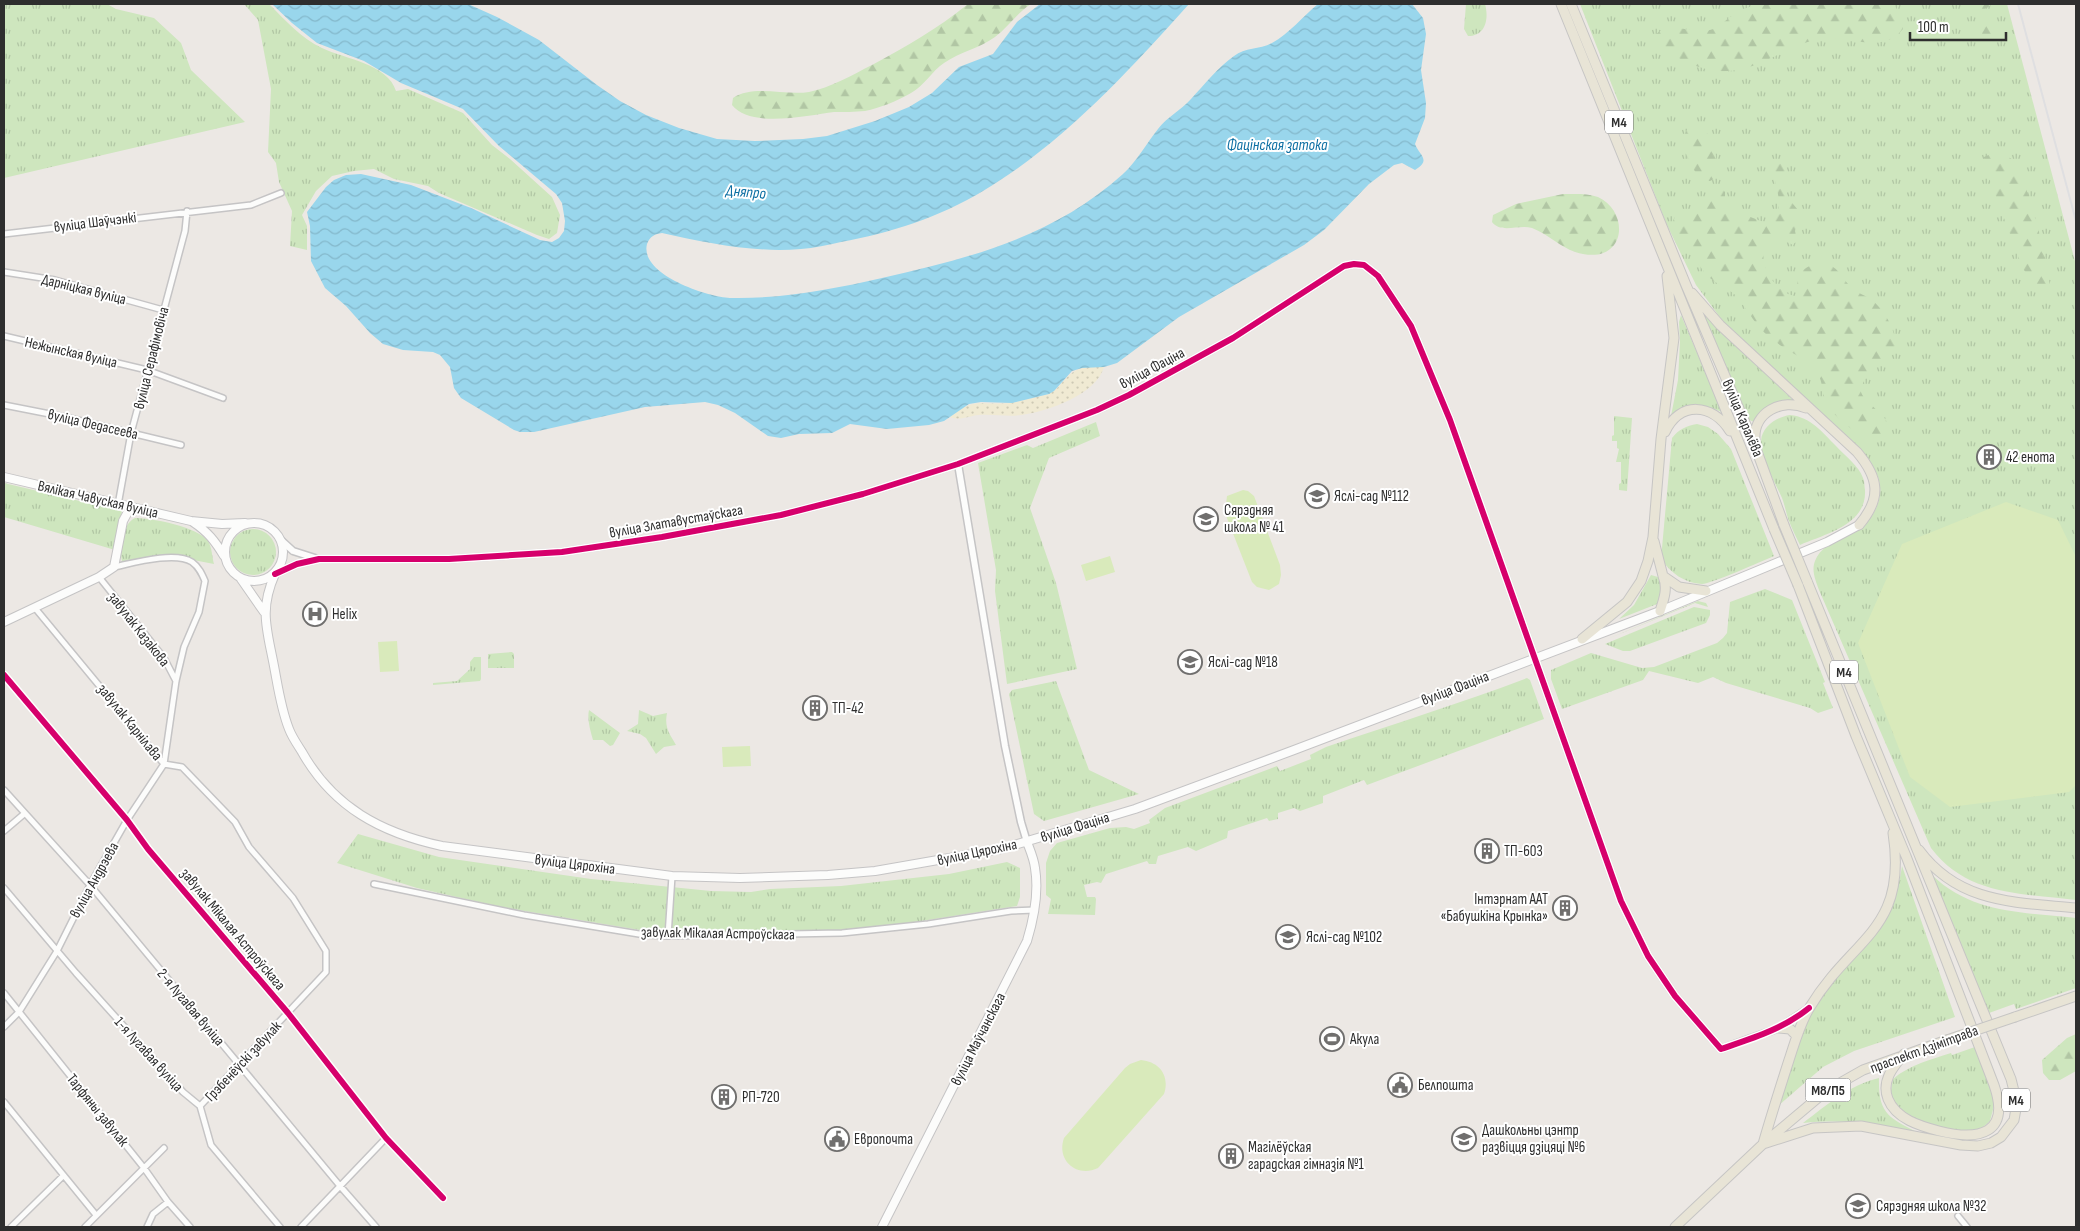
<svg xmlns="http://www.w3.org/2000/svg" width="2080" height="1231" viewBox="0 0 2080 1231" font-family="'Sofia Sans Condensed',sans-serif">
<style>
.grass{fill:url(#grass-tufts)}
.forest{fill:url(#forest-firs)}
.sand{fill:url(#sand-dots)}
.pitch{fill:#d9eabb}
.water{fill:url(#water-waves)}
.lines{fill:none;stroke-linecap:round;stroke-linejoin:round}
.minor-casing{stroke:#c5c4c5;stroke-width:8}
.tertiary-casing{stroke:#c5c4c5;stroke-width:9}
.secondary-casing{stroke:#c5c4c5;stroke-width:10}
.primary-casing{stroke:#c6c5c4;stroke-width:11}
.minor{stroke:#fcfcfb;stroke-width:5}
.tertiary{stroke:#fcfcfb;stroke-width:6}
.secondary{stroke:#fcfcfb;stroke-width:8}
.primary{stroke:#e8e4d6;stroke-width:9}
.rail{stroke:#dfdfe1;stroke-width:2}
.primary-bridge-casing{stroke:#c6c5c4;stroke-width:11;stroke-linecap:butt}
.primary-bridge{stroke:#e8e4d6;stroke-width:9}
.cycleway-casing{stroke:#fff;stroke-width:9}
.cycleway{stroke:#d6006c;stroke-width:6}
.labels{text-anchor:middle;stroke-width:4;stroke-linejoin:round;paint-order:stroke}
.shield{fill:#fff;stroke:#6d6d6d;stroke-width:1}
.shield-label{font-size:14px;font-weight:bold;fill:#2e2e2e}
.street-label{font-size:15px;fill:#2e2e2e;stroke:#fff}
.poi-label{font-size:15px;fill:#2e2e2e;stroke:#fff;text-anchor:start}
.water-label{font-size:16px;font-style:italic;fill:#0d6fa3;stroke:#fff}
</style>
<defs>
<pattern id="grass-tufts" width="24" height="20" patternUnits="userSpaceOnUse" patternTransform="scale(1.25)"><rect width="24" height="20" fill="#cee6be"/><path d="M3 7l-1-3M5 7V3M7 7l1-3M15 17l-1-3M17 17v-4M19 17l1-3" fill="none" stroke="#b1c6a4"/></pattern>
<pattern id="forest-firs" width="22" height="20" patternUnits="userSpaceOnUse" patternTransform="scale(1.25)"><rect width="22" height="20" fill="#cee6be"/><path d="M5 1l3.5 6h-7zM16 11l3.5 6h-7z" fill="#b1c6a4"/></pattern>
<pattern id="sand-dots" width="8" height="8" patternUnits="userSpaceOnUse" patternTransform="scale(1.25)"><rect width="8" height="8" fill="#f0ead3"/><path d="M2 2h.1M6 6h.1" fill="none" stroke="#cec9b5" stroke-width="1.8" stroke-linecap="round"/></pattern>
<pattern id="water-waves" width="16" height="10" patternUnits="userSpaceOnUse" patternTransform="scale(1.25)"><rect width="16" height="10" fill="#99d6ec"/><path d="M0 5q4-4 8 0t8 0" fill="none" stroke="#84b8cb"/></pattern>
</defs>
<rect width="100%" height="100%" fill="#ece8e4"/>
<!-- grass -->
<path class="grass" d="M4,4H107L116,9L154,18L181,43L191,70L245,122L4,178Z
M244,4H269C285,20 301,38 322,48C345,59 388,64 396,91L408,89L463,113L492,145L510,159L552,197L560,215L557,233L549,239L537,235L439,193L428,186L394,179L374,169L354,171L332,176L316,191L302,215L307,226V250L290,246L292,211L279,182L276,163L268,152L271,89L258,20Z
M1466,4H1485C1489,18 1486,36 1468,36L1464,29Z
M1580,4H2007L2076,265V900C2022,893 1967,896 1931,848L1819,590C1816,581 1811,571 1815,561C1826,533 1868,541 1879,500C1884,479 1873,464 1859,450L1722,320L1696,285L1666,223Z
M1702,313L1794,401L1763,411L1754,422L1747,419Z
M1681,315L1722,412C1700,404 1691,401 1671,416L1678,380L1680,341L1679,322Z
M1790,415C1811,417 1822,432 1836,446C1845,456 1859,466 1863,478C1865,482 1864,486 1865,490C1867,525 1825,534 1800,545C1796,537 1792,529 1789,521C1786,513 1785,506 1782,498C1776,484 1760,457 1761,441C1762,426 1777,417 1790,415Z
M1614,416L1632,418L1627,491L1619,490V484L1621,483V462H1616L1619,449L1617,448V441H1612V436L1614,435Z
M1096,422L1100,436L1049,458L1030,508L1056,583L1077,669L1007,684L995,591L996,570L978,463L1027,445L1033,448Z
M1697,424L1708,427L1718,434L1731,449L1774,556C1762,561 1711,584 1702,584C1684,583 1671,573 1661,559L1672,438C1679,429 1686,426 1697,424Z
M4,483L122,511L115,550L4,517Z
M135,518C152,518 198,527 208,541C212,547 212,557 214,564L188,559L122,561C119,549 122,524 135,518Z
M230 552a23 23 0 1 1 46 0a23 23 0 1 1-46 0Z
M1651,575L1658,577C1662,587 1662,594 1657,604L1619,619L1634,605Z
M1765,589L1792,600L1825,682L1823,683L1833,708L1818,713L1810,708L1726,683L1713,677L1698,683L1649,671L1643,680L1562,709L1551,679V670L1591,653L1642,668L1654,667L1717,643L1723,638L1727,633L1730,602Z
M1698,601L1706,603L1708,607L1695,603L1605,640Z
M1694,607L1710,610V615L1706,623L1630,651H1623L1605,644Z
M512,652L514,654V668H488V654Z
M474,657H481V679L480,681L433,685V683L457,681L470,669V662Z
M1527,678L1530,680L1544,719L1367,785L1364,780L1323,796V803L1300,811L1294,808L1278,813V819L1269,821L1267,818L1228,831L1227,838L1196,851L1188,847L1158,856L1156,864H1149L1147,861L1106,874L1101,883L1097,882L1084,885L1087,897H1095L1096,899L1095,915L1048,914L1051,899L1046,895V863L1050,851L1057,843L1110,828L1126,827L1134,829L1150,823L1149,820L1165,808L1277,766L1280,771L1311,759L1310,755L1326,747C1393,724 1461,703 1527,678Z
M1056,681L1089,770L1139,794L1044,821L1034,814L1009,694L1012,690Z
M589,710L620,733L613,745L610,746L603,740H593C590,730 587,719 589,710Z
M639,710L653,716L667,713C664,728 670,734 676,745L664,747L656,754L646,738L640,734L627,731L638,724Z
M358,834L439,857L591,879L711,891L751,892L770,889L841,886L949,874L1007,862L1020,868V897L1017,906L877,928L741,935L652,932L501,907L417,888L337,863Z
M1902,866L1955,1017L1854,1051L1823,1067L1778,1106C1789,1073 1796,1035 1814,1005C1835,972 1876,941 1891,906C1897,894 1900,879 1902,866Z
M1932,875C1972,914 2024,912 2076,918V988L2016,1009L2014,1004L1989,1013Z
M1975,1047L1995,1102L1990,1121L1982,1128L1973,1133L1955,1132L1908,1118L1897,1110L1890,1095L1893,1079C1909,1065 1932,1059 1951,1053L1952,1055Z
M1879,1078C1878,1114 1889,1118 1919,1133C1876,1124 1847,1119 1803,1123C1827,1105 1849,1085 1879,1078Z"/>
<!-- forest -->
<path class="forest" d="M968,4H1031C1017,13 1008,27 995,37C980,48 960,52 944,63C932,71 924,86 911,93C897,101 880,108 865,111C855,112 844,112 834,112C809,115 751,129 732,105L733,98C754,84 785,96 809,92C830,88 852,75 872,65C907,46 937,29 968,4Z
M1759,4H1894L1903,22V29C1881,56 1848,34 1820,39C1785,45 1756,74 1719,71C1702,70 1688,63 1673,55C1667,52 1661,51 1655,48L1653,44V37C1669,19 1691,34 1710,30C1719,28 1725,20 1733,15C1741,10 1750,6 1759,4Z
M1969,4H1991C1988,10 1979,10 1973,9Z
M1982,25C1990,25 2000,31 1999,40L1994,42L1983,35L1979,29Z
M1694,124C1712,127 1722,164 1714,179L1710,181C1691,180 1672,133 1694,124Z
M1993,153C2009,154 2016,160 2022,175L2039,231L2040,244L2047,262L2050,288L2048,291L2040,289L2023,269L1985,167L1984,157Z
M1780,161L1787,163L1783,179L1788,198L1798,210L1799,218L1795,231L1797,240L1793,245L1780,238C1747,242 1769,292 1795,296L1798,294C1798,289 1796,283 1798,278C1802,265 1822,259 1833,267C1841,272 1844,281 1851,287C1857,293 1864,295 1871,299C1883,309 1897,330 1895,346L1865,379L1860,389C1863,405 1890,413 1889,431C1875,454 1837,420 1828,406C1821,394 1824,377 1813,367C1801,356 1785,350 1772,339C1757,328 1749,312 1738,298C1731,289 1719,286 1710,278C1701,270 1675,232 1674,220C1674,216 1676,213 1680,211L1693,213L1698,211L1707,192L1715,187L1722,189L1725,192V206L1728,211L1748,216L1763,222L1773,219C1786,205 1774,188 1774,171Z
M1563,194C1575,194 1587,193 1598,197C1630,212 1626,262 1583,254C1564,251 1550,235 1532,228C1519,224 1501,234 1492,222L1493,215L1516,204Z
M2076,1034V1071L2060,1080H2049L2043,1073L2042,1060L2067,1038Z"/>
<!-- sand -->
<path class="sand" d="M1087,367H1104C1096,395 1048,411 1022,415C1008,417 993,414 979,415C968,416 961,421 950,417C974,396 982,406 1010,403C1022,401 1037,397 1049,394C1066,384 1065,371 1087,367Z"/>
<!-- pitch -->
<path class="pitch" d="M1243,490L1248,491L1254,496L1280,565L1281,575L1279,584L1269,590L1257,587L1252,582L1225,513L1227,496Z
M2006,502L2058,520L2076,557V785L2069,792L1950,807L1910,777L1858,643L1902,544Z
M1110,556L1115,572L1086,581L1081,565Z
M397,641L399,671L380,672L378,642Z
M750,746L751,766L723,767L722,747Z
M1141,1060C1160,1062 1170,1076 1164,1094L1098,1168C1077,1178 1056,1161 1064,1138L1125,1068L1130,1064Z"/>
<!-- water -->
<path class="water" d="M272,4H468L497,17L539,40L597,85L620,101L646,115L679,128L717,139L755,141L803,139L827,136L875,121L909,107L932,93L959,67L993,54L1017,22L1040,4H1189C1128,72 1062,144 983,191C940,217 890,233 841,242C828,245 814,248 801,249C755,253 707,243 662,233C655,234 650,236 647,244C639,275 710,298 732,298C782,299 834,289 882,278C970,258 1053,237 1123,174C1137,161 1146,144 1158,129C1167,117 1181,110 1191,99C1205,84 1217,68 1234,56C1245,47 1259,50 1272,43C1289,34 1303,16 1318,4H1412L1423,18L1426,34L1421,70L1426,103L1425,118L1415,144C1419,155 1432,160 1415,170L1402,163L1394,165L1369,184L1324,230L1304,245L1179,317L1117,363L1104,367L1082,368L1072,371L1054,391L1049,394L1012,403L981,402L969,404L944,421L929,425L887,429L850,424L832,433L799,434L781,438L768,436L735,413L718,405L705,402L645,407L534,432H520L514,430L461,398L454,388L450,367L440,355L433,352L403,350L383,344L370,333L346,306L325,288L311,261L310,226L307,212L326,187L334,180L346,175L361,174L411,185L471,208L540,240L552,242L559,238L564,231L565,221L562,203L556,194L499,146L463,109L401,83L364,61L317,43L292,23Z"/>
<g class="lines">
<defs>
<path id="minor" d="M4,234L251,205L281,193
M4,272L55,280L163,310
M4,336L147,370L223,398
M4,405L65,417L181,445
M118,505L131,433L185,231L187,211
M99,577L164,658L176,681
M35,608L164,764L182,767L235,822L249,847L293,898L326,951V972L200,1106
M4,675L127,820L148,849L288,1013L386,1138L443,1198
M4,790L90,885L340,1186L376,1227
M4,831L24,814
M374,884L524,915L645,935L668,936L842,933L928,924L1011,911L1035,910
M4,888L76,973L183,1092L200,1106L211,1145L280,1227
M668,936L672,876
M4,993L144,1168L168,1202L190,1227
M4,1027L19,1012L57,951L90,885L127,820L164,764L176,681L184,647L199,612L205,581C202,574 199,567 192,562C175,551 133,563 114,567
M4,1102L96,1215
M1958,1216L1967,1227
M11,1227L63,1176
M85,1227L164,1148
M147,1227L153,1214L168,1202
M301,1227L386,1138"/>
<path id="tertiary" d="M958,464L1005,746L1021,822L1027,842
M282,541L293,551L318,559
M275,574L297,564L319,559H449L562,552L662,537L781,515L863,494L958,464L1097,410L1129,395L1233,338L1344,266L1354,264L1364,265L1378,276L1411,326L1450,420L1621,901L1648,956L1675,996L1721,1049L1779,1028L1806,1010"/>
<path id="secondary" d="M4,477L191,521L222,524L245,523
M193,522C208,532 215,541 224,556
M225 552a29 29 0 1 1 58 0a29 29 0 1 1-58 0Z
M275,574C259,610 267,629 274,666C278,687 281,709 289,729C292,737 297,744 302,752C333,807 381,833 442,846L672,876L740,878L828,875L875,871L1001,849L1135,809L1294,750L1660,611L1827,542L1859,525
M241,579L264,612
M4,622L99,577L114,567L123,521L130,508
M882,1227L1027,941C1034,918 1039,892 1035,868C1034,859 1030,850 1027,842"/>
<path id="primary" d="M1561,4L1774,529
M1571,4L1686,285L1755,446L1784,525
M1692,293L1720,325L1857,452C1879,478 1882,498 1859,525
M1665,432C1680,401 1712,403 1730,431
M1755,440C1753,412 1782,398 1806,408
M1654,541L1663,576L1679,587L1706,591
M1798,585L1856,736L1906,856L1994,1085C2011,1134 1979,1141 1939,1131C1920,1126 1896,1119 1888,1099C1881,1081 1893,1067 1904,1054
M1660,611C1664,599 1668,588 1663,576
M1582,639L1627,602L1641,581L1648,561L1653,537L1661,439L1674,338L1667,276
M1919,850C1959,904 2015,902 2076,908
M2015,1017L2076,996
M1779,1028L1790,1029L1797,1036
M1763,1144L1813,1128L1861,1126L1961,1145L1978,1146L1991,1143L2001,1137L2014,1120L2017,1103L2011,1079L1807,581
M1763,1144C1771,1116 1780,1088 1789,1060C1795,1042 1800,1023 1810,1007C1852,937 1908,931 1893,833
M1675,1227L1763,1144L1826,1091L1863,1070L1947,1040"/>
</defs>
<!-- minor casing -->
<use href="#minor" class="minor-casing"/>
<!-- tertiary casing -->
<use href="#tertiary" class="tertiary-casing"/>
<!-- secondary casing -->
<use href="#secondary" class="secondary-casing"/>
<!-- primary casing -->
<use href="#primary" class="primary-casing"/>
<!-- minor -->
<use href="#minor" class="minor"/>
<!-- tertiary -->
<use href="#tertiary" class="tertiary"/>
<!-- secondary -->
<use href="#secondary" class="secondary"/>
<!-- primary -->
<use href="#primary" class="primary"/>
<!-- rail -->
<path class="rail" d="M2018,4L2076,221"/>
<defs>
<path id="primary-bridge" d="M1784,525L1807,581
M1774,529L1798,585
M1947,1040L2015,1017"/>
</defs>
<!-- primary-bridge casing -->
<use href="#primary-bridge" class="primary-bridge-casing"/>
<!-- primary-bridge -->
<use href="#primary-bridge" class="primary-bridge"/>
<defs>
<path id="cycleway" d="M275,574L297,564L319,559H449L562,552L662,537L781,515L863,494L958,464L1097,410L1129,395L1233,338L1344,266L1354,264L1364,265L1378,276L1411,326L1450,420L1621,901L1648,956L1675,996L1721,1049C1753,1038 1783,1029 1809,1008
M4,675L127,820L148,849L288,1013L386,1138L443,1198"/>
</defs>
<!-- cycleway casing -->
<use href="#cycleway" class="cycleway-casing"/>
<!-- cycleway -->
<use href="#cycleway" class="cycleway"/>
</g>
<!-- icons -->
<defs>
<symbol id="building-ring" viewBox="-11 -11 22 22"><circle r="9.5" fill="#fff" stroke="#706f6e" stroke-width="1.5"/><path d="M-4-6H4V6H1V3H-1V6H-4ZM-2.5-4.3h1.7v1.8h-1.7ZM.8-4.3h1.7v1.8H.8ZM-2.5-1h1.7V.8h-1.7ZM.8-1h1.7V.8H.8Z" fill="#706f6e"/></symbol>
<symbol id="school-ring" viewBox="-11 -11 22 22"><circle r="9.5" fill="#fff" stroke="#706f6e" stroke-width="1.5"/><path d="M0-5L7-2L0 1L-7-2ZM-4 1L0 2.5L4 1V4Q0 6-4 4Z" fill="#706f6e"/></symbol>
<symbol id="hospital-ring" viewBox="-11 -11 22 22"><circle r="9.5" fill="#fff" stroke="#706f6e" stroke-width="1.5"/><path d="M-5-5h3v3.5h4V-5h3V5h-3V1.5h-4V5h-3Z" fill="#706f6e"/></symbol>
<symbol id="stadium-ring" viewBox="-11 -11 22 22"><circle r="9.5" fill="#fff" stroke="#706f6e" stroke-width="1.5"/><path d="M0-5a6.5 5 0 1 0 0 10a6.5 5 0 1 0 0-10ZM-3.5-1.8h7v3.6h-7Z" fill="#706f6e"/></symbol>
<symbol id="civic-ring" viewBox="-11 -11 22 22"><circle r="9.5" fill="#fff" stroke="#706f6e" stroke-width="1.5"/><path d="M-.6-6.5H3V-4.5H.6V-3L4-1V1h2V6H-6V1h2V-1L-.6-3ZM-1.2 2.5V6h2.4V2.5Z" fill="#706f6e"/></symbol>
</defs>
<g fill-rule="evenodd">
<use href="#building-ring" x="1975" y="443" width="28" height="28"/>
<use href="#school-ring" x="1303" y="482" width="28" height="28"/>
<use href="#school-ring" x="1192" y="505" width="28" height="28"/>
<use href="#hospital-ring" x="301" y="600" width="28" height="28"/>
<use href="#school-ring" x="1176" y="648" width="28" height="28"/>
<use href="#building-ring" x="801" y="694" width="28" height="28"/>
<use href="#building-ring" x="1473" y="837" width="28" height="28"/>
<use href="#building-ring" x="1551" y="894" width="28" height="28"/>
<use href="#school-ring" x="1274" y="923" width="28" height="28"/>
<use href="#stadium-ring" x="1318" y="1025" width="28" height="28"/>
<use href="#civic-ring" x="1386" y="1071" width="28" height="28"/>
<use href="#building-ring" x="710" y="1083" width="28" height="28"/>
<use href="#civic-ring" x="823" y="1125" width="28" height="28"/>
<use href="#school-ring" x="1450" y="1125" width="28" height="28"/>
<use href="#building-ring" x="1217" y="1142" width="28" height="28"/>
<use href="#school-ring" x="1844" y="1192" width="28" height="28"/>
</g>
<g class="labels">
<!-- shield labels -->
<g class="shield">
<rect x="1605" y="110.5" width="28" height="23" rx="4"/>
<rect x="1830" y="660.5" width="28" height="23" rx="4"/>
<rect x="1805.5" y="1078.5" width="45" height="23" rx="4"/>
<rect x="2002" y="1088.5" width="28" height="23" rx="4"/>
</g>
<g class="shield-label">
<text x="1619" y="127">М4</text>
<text x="1844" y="677">М4</text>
<text x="1828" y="1095">М8/П5</text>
<text x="2016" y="1105">М4</text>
</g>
<!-- street labels -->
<g class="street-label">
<text transform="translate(95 222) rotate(-7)" y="5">вуліца Шаўчэнкі</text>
<text transform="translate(84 289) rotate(14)" y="5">Дарніцкая вуліца</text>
<text transform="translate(71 352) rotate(13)" y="5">Нежынская вуліца</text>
<text transform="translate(151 358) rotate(-76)" y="5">вуліца Серафімовіча</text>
<text transform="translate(1152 368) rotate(-28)" y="5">вуліца Фаціна</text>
<text transform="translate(1743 418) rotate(67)" y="5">вуліца Каралёва</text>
<text transform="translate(93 424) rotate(13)" y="5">вуліца Федасеева</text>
<text transform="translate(98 499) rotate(13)" y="5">Вялікая Чавуская вуліца</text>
<text transform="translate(676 521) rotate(-10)" y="5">вуліца Златавустаўскага</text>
<text transform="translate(139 629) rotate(52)" y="5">завулак Казакова</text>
<text transform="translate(1455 688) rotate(-21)" y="5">вуліца Фаціна</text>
<text transform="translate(130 722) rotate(51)" y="5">завулак Карнілава</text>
<text transform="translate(1075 827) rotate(-17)" y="5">вуліца Фаціна</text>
<text transform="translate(977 852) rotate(-12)" y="5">вуліца Цярохіна</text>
<text transform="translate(575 864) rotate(7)" y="5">вуліца Цярохіна</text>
<text transform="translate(94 880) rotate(-61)" y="5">вуліца Андрэева</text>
<text transform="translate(233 929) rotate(50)" y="5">завулак Мікалая Астроўскага</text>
<text transform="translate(718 933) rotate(1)" y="5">завулак Мікалая Астроўскага</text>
<text transform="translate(191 1007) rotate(50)" y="5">2-я Лугавая вуліца</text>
<text transform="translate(978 1039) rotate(-63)" y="5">вуліца Маўчанскага</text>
<text transform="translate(1924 1049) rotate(-20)" y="5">праспект Дзімітрава</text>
<text transform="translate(149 1054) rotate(48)" y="5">1-я Лугавая вуліца</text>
<text transform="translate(243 1061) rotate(-47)" y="5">Грэбенёўскі завулак</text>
<text transform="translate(98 1110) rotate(51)" y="5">Тарфяны завулак</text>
</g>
<!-- poi labels -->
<g class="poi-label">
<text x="2006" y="462">42 енота</text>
<text x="1334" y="501">Яслі-сад №112</text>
<text x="1224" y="515">Сярэдняя<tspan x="1224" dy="17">школа № 41</tspan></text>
<text x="332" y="619">Helix</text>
<text x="1208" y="667">Яслі-сад №18</text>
<text x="832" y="713">ТП-42</text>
<text x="1504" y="856">ТП-603</text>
<text x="1548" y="904" text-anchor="end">Інтэрнат ААТ<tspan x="1548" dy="17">«Бабушкіна Крынка»</tspan></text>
<text x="1306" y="942">Яслі-сад №102</text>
<text x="1350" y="1044">Акула</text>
<text x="1418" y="1090">Белпошта</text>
<text x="742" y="1102">РП-720</text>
<text x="1482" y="1135">Дашкольны цэнтр<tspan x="1482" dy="17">развіцця дзіцяці №6</tspan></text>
<text x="854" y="1144">Европочта</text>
<text x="1248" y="1152">Магілёўская<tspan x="1248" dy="17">гарадская гімназія №1</tspan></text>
<text x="1876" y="1211">Сярэдняя школа №32</text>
</g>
<!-- water labels -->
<g class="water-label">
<text x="1277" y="150">Фацінская затока</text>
<text transform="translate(746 191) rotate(5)" y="6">Дняпро</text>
</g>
</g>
<!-- border -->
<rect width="2080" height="1231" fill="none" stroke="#2e2e2e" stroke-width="10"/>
<!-- scale -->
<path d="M1910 32v8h96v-8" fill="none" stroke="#2e2e2e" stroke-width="2.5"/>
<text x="1918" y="32" font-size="15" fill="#2e2e2e" stroke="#ffffff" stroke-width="4" paint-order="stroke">100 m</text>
</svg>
